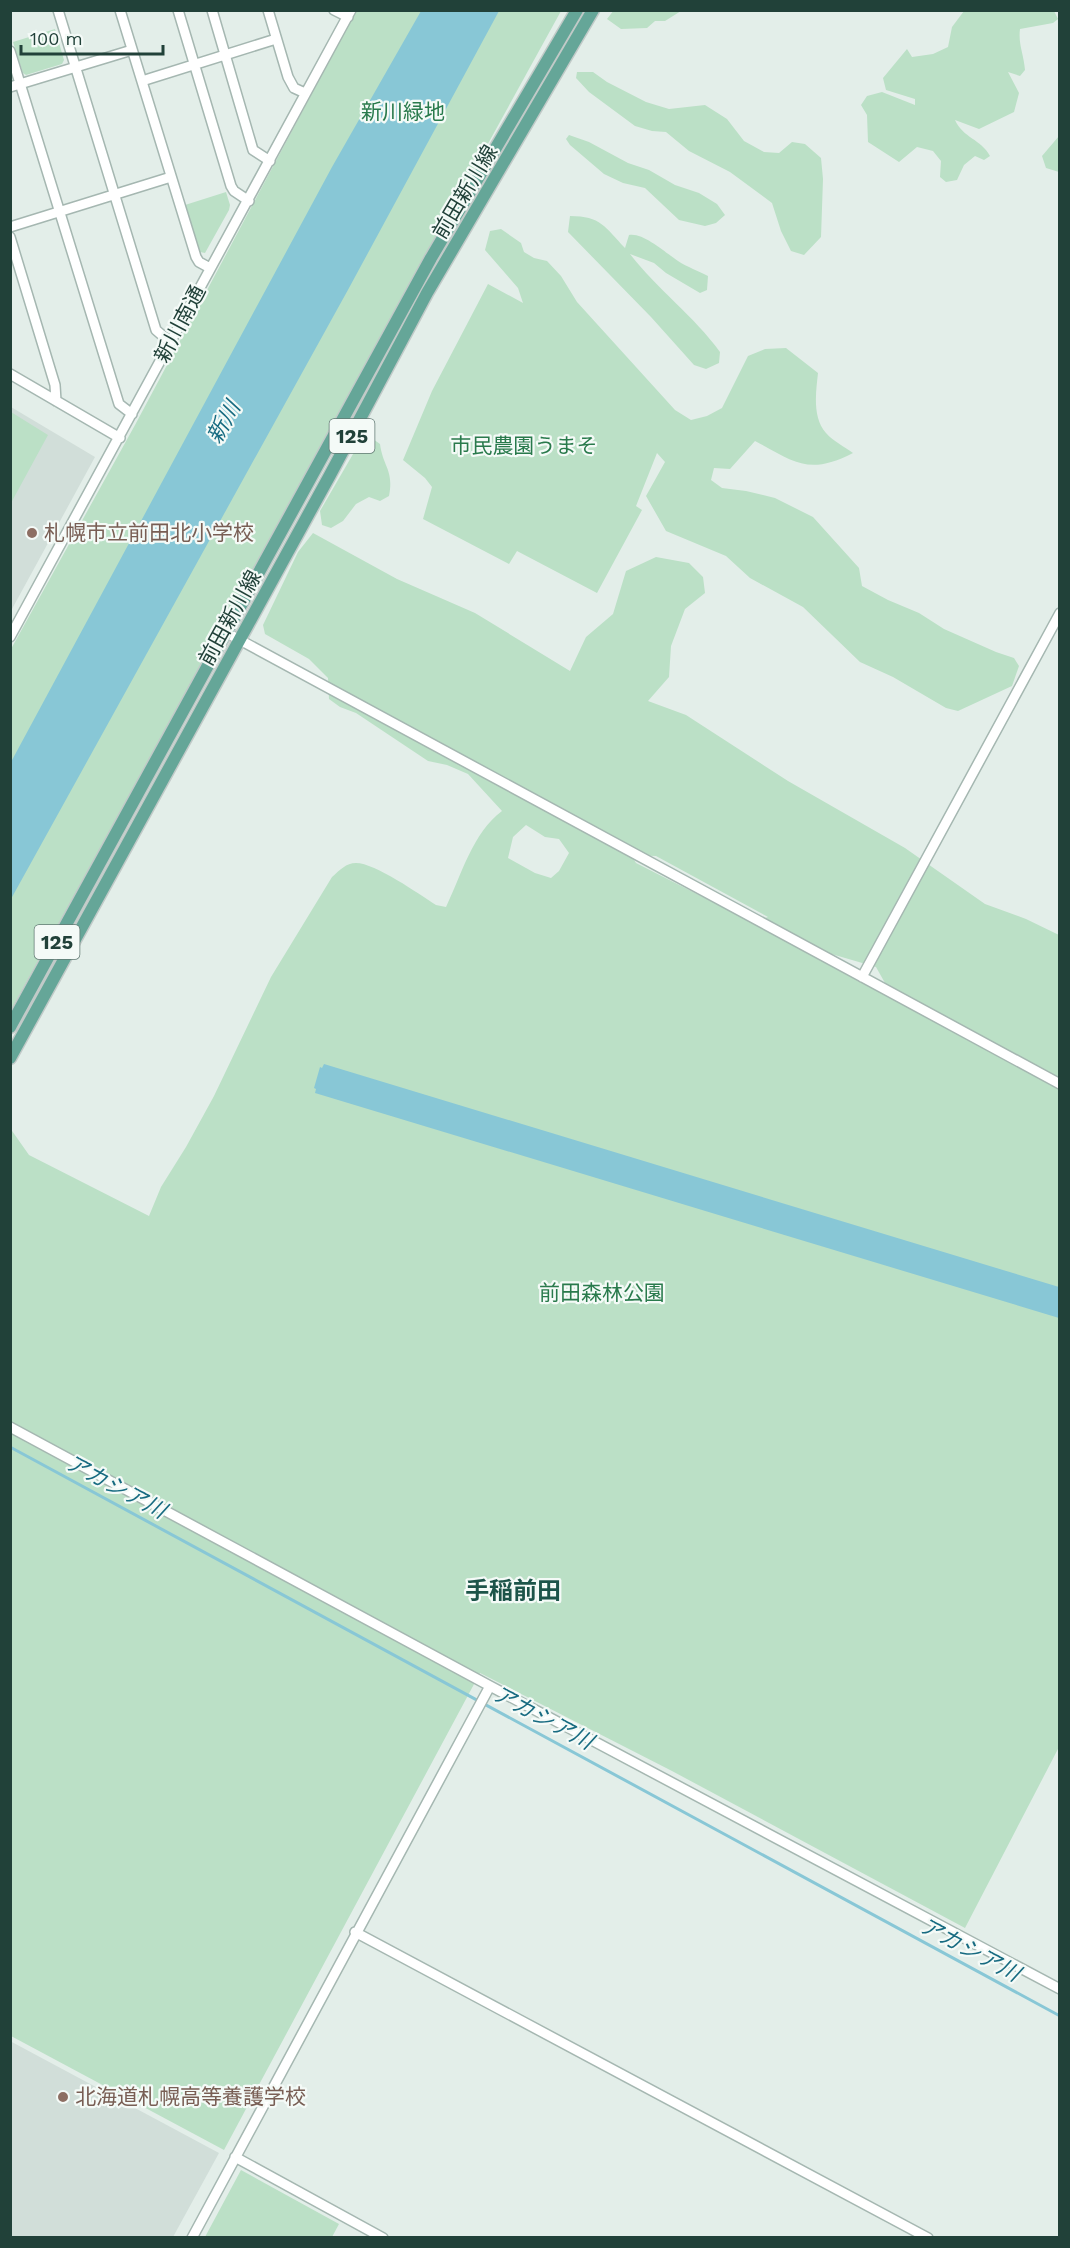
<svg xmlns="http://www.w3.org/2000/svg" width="1070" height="2248" viewBox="0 0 1070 2248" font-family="'Work Sans','Noto Sans JP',sans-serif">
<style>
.built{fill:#d1ded9}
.green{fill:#bbe0c6;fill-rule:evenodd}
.water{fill:#88c7d6}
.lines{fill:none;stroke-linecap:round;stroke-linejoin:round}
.stream{stroke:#88c7d6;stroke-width:3}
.minor-casing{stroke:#a5b7b1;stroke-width:12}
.major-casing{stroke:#c1cac8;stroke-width:15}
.minor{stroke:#fff;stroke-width:9}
.major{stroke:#65a698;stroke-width:12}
.education-dot{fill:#8d6e63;stroke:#f4faf7;stroke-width:2}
.labels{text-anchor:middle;stroke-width:4.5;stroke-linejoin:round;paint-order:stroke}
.shield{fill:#f4faf7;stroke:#607872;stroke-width:1.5}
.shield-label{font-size:20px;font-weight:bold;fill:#214139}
.park-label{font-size:21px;fill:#297a4c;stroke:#f4faf7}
.street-label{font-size:21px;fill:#214139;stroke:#f4faf7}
.education-label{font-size:21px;fill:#785e54;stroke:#f4faf7;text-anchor:start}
.water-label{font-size:22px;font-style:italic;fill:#176b81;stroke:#f4faf7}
.quarter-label{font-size:24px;font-weight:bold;fill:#1c5449;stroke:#f4faf7}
</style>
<rect width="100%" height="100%" fill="#e3eee9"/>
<!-- built -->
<path class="built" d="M11,407L95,457L12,609H11Z
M10,2041L219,2153L173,2237H11Z"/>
<!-- green -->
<path class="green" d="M614,10H681V11L665,21H655L647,28L621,29L607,19Z
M356,11H561L11,1010V649L135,425Z
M1054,11L1058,19L1053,23L1020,29C1018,44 1024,55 1025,70L1020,76L1008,72L1019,93L1014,112L979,129L955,120C963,138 981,139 990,156L984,160L975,156L964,165L957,180L946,182L940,177L941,161L933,151L917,147L899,162L868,142L867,115L861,105L867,96L882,92L915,105V99L886,90L883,78L907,49L912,57L933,54L948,47L952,27L964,11Z
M55,29L64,60L62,64L26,75L23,73L13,42Z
M577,72H593L607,82L646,102L669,109L705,105L727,119L744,141L764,152L779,153L792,142L805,144L821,158L823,179L821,237L804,255L791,251L781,231L772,203L730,172L689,151L666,132L652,131L635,126L589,92L576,78Z
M569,135L589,142L628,163L649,170L675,185L699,193L717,204L725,215L716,223L705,226L679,220L645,188L623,183L604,174L570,145L566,139Z
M1059,136V172L1046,168L1042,156Z
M226,192L230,205L229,210L205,253L200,252L185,205Z
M570,216C601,216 605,227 625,248L629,235C643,232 666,253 678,261C687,267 699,271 708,276L707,290L700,293L666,273L654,263L630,254C657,289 694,316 720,352L719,363L706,369L694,365L651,317L568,232Z
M501,229L521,243L524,252L534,258L547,261L561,276L577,302L675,410L691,420L707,416L722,408L748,356L765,349L786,348L818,373C816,392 812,417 826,433C833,441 845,447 853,453C808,476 795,462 755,441L730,469L714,468L711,480L722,488L746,491L775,498L813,517L859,568L862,586L888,600L919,613L944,629L996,652L1014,658L1019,666L1012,686L958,711L946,708L893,677L860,662L803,607L750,578L726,556L666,531L646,496L665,462L657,453L636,506L642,510L597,593L517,551L509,564L423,519L432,487L425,478L403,460L432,391L488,284L523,303L518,288L485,250L490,231Z
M11,412L48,435L11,503Z
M373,439L380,444C383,467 394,470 389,496L380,501L369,497L356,504L343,521L331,528L322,525L320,511L360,442Z
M313,533L397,579L475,613L570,671L586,637L613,614L626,571L656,557L689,563L703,577L705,593L685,609L671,646L669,677L648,701L686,715L788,781L905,848L985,904L1026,919L1059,935V1747L965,1928L672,1771L480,1673L224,2150L11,2036L10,1128L29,1155L149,1216L161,1187L186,1147L214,1096L271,977L332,877C340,870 346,863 356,863C375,863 419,894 436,905L446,907C461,876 473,832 502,811L468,774L447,765L428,761L356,713L340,707L329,699L328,678L309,659L265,634L263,625L298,552ZM526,825L545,837L559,839L569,853L559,871L551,878L535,873L508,858L513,837ZM631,855L656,856L768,917L752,922L636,863ZM828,953L876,967L885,983L898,992L830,961Z
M241,2170L339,2224L332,2237H205Z"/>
<!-- water -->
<path class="water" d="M421,11H499L349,288L11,899V762L332,167Z
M324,1064L1059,1287V1318L315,1093L316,1089L314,1088L320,1067L322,1068Z"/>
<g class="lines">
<!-- stream -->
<path class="stream" d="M10,1447L1060,2016"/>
<defs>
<path id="minor" d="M58,10L156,330L171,343
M120,10L196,257L199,262L210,268
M178,10L231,186L234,191L249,201
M212,10L253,150L270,161
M268,10L288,77L294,88L305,93
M334,10L348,17
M10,51L119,404L132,414
M142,81L276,39
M10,87L132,50
M10,227L171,177
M10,237L55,385L56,401
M10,374L120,438
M227,633L1060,1084
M10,637L351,10
M862,977L1060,613
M10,1427L490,1686L1060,1989
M355,1932L928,2238
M235,2157L383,2238
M192,2238L490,1686"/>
<path id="major" d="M10,1027L431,258L577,10
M10,1058L330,475L427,293L593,10"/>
</defs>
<!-- minor casing -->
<use href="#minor" class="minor-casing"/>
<!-- major casing -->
<use href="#major" class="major-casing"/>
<!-- minor -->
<use href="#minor" class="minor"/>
<!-- major -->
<use href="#major" class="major"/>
</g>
<!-- markers -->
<g class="education-dot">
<circle cx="32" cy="533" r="6"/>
<circle cx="63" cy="2097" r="6"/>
</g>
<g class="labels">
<!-- shield labels -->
<g class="shield">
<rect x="329.5" y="419" width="45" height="34" rx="4.5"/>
<rect x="34.5" y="925" width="45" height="34" rx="4.5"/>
</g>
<g class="shield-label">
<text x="352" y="443">125</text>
<text x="57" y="949">125</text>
</g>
<!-- park labels -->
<g class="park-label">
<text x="403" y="119">新川緑地</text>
<text x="524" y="453">市民農園うまそ</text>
<text x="602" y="1300">前田森林公園</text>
</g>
<!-- street labels -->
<g class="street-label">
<text transform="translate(465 192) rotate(-59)" y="7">前田新川線</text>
<text transform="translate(180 324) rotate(-62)" y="7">新川南通</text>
<text transform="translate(230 618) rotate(-61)" y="7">前田新川線</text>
</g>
<!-- education labels -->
<g class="education-label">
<text x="44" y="540">札幌市立前田北小学校</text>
<text x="75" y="2104">北海道札幌高等養護学校</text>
</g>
<!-- water labels -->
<g class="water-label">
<text transform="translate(223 422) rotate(-61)" y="8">新川</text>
<text transform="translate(116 1486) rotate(28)" y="8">アカシア川</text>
<text transform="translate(543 1717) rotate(28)" y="8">アカシア川</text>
<text transform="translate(970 1949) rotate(28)" y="8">アカシア川</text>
</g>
<!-- quarter labels -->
<g class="quarter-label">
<text x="513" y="1599">手稲前田</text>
</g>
</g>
<!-- border -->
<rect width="1070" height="2248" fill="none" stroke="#214139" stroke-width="24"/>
<!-- scale -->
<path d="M21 45v9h142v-9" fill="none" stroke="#214139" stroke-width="3"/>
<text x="30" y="45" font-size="18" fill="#214139" stroke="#f4faf7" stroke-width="4.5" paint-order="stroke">100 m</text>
</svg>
